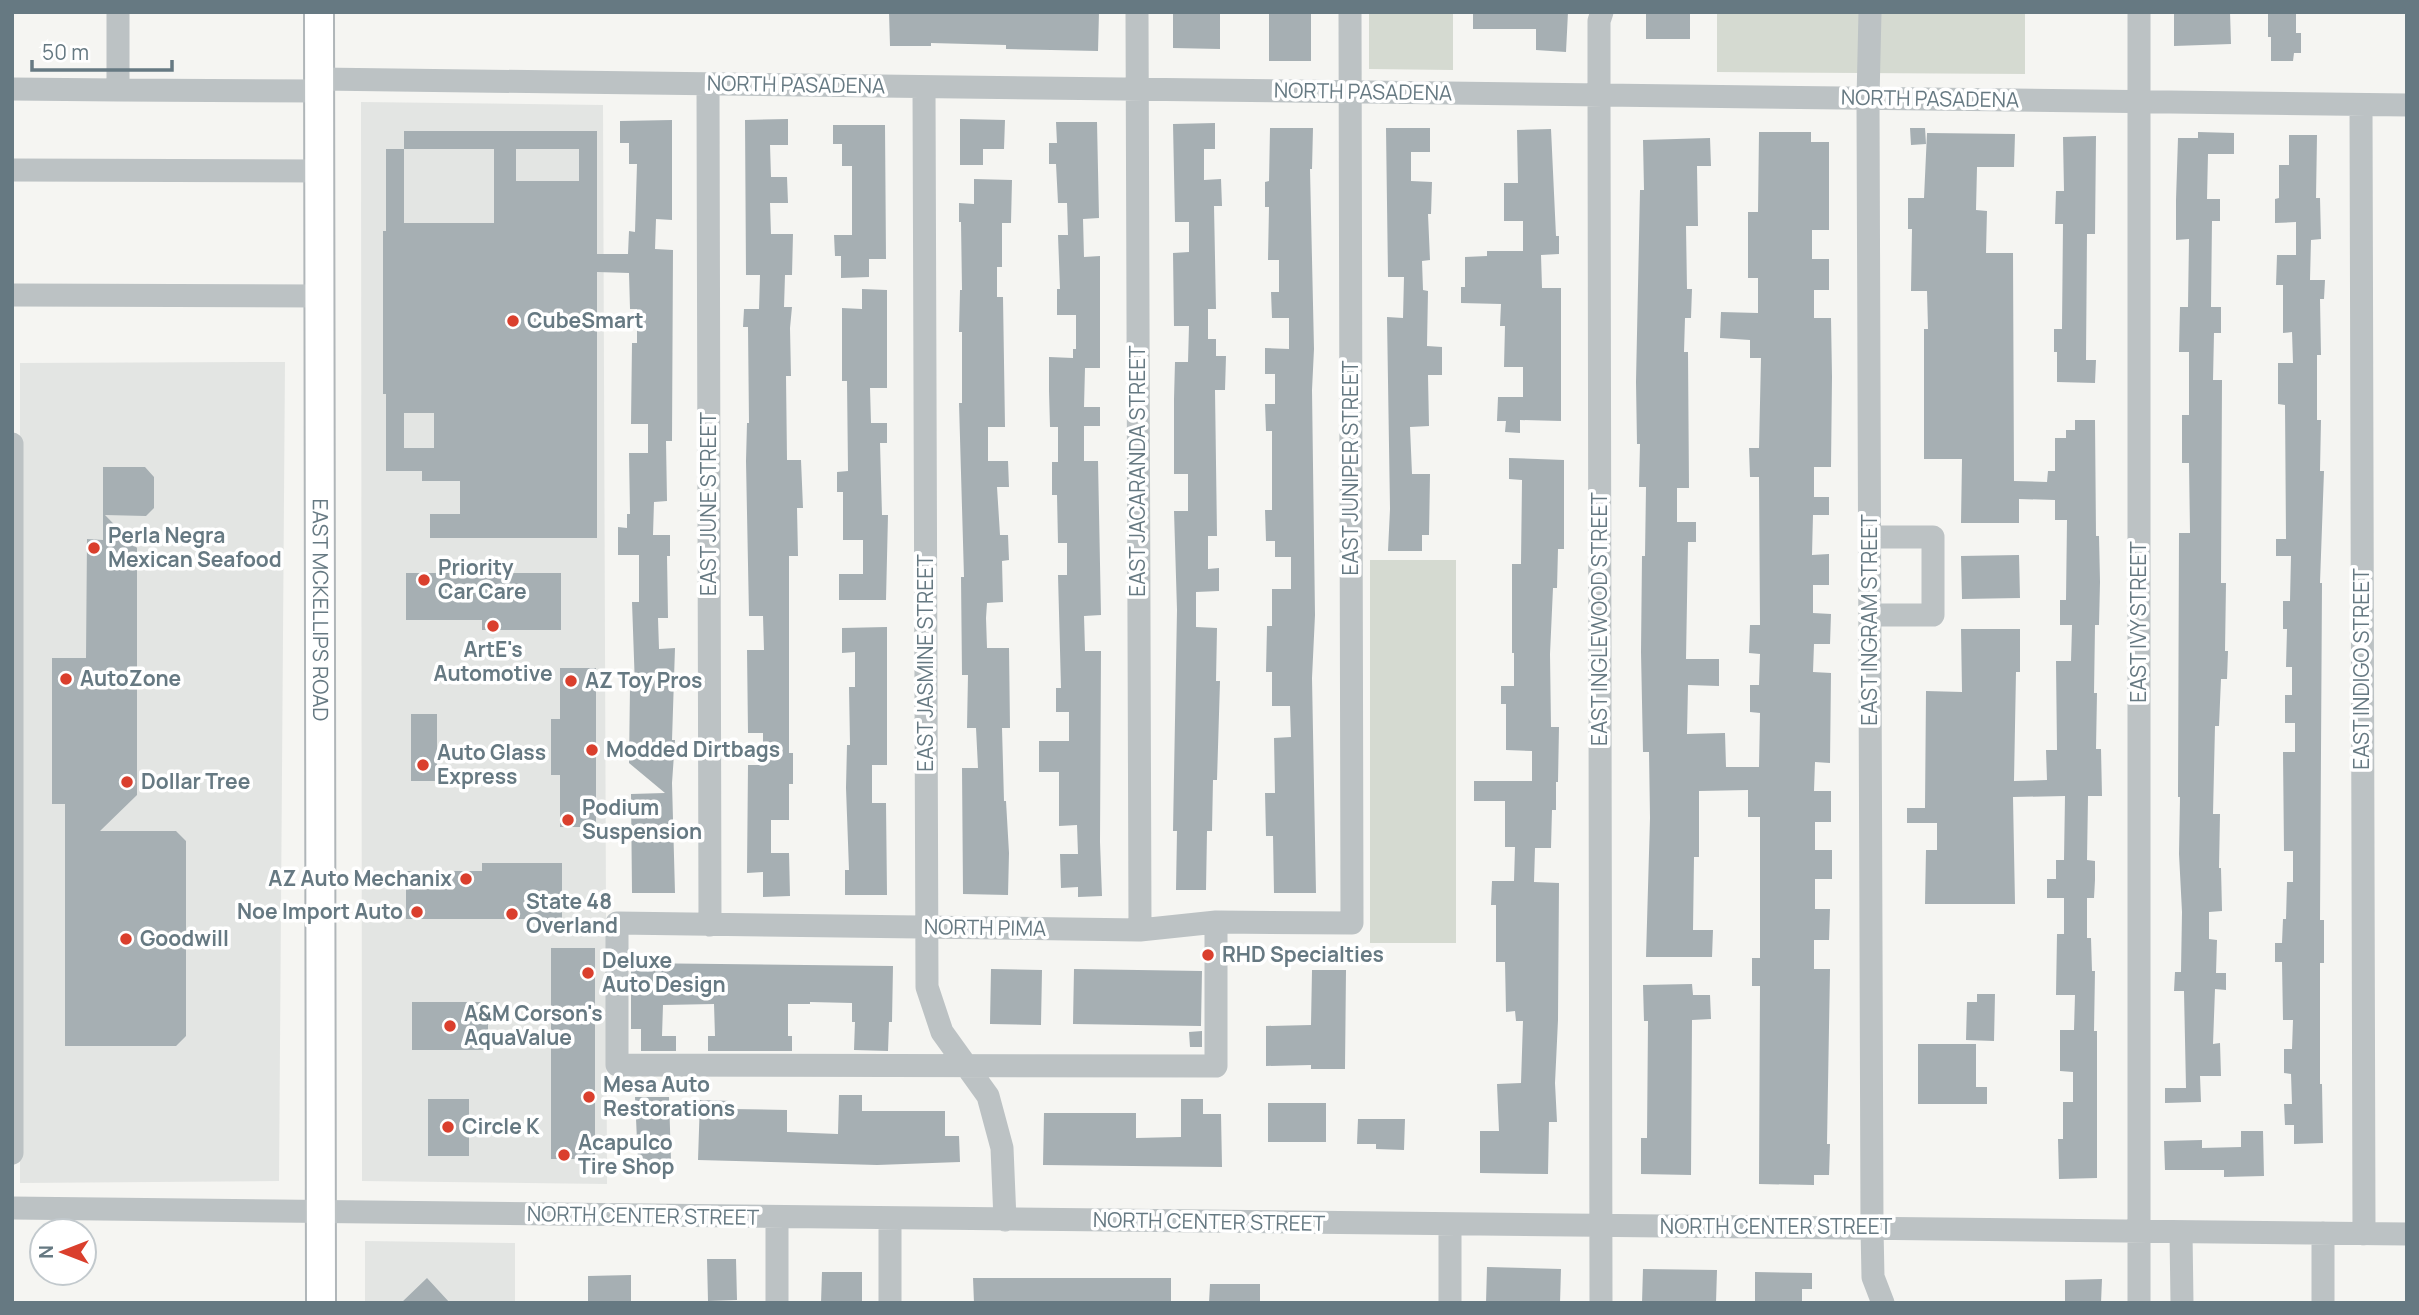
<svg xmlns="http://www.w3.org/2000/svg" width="2419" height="1315" viewBox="0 0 2419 1315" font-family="Manrope,sans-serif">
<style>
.built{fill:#e3e5e3}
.green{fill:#d5dad1}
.building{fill:#a6afb3;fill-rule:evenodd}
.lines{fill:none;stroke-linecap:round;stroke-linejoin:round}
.major-casing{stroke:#b0b6b9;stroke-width:32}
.minor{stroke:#bcc2c4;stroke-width:23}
.major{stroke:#fff;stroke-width:28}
.poi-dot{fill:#da3f2d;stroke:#fff;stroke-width:2.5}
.labels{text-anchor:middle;stroke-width:7;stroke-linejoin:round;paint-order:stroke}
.street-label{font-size:21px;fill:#667982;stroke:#fff}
.poi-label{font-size:21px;font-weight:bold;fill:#667982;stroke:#fff;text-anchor:start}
</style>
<rect width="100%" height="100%" fill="#f5f5f2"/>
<!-- built -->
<path class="built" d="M361,102L603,105L607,1184L362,1181Z
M285,362L279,1181L20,1183V363Z
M365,1241L515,1243V1303H365Z"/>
<!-- green -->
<path class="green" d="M1369,12H1453V70L1369,69Z
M1717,12H2025V74L1717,72Z
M1370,560H1456V943H1370Z"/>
<!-- building -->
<path class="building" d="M889,12L1075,14V12H1099L1098,51L1006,49V45L931,43V46H890Z
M1173,12H1220V49L1173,48Z
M1269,12H1311V61H1269Z
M1473,12H1568L1566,52L1536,50V29H1473Z
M1646,12H1690V39H1646Z
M2174,12H2230L2231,44L2174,46Z
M2268,12H2296V33H2301V53H2294L2293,61H2271V37H2268Z
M788,119V145H770L771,177H787L788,203H770L771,234H793L792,275H785L784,307H792L790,328L791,376H786L787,460H801L803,508H797L798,556H789V753H793V784H789V820H771V853H789L790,896L763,897V872L747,873L748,765H763V733H748L747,650H764L763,616H749L746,461L747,423H749L748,327H743L744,309H759L760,275H746L745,120Z
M960,119L1005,120L1004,149H983V165H960Z
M672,120V220L656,219L655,249L673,250L672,441H666L667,501L654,502L653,535H670V556H667L668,618H658L659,649L675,648L672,740H675L672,783L675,893H632L631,794L665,793L629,763L630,687H635L632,602H639V555H618V527L627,528V514H630L629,453H648V424H631L632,343H637V309H630L629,273L597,272V538H430V514H460V481H422V471H386V394H383V231H386V149H404V131H597V254H628L629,231L635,232L637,164H629V143H620V121ZM404,149H494V223H404ZM516,149H579V181H516ZM404,413H434V448H404Z
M1056,122H1097L1099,218L1083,219L1084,257L1100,256V368H1085L1084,407H1100V426H1084V461H1098L1101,615L1084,616L1085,651H1101L1100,842L1102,896L1078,897V887L1061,888L1060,854H1078L1077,825L1059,826V772H1039V741H1069V712H1056V688H1061L1058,575H1067V543H1058L1057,495H1052V462H1058V427H1050L1049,391V357L1073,358V349H1076V315H1057V289H1060L1058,235H1068L1067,203H1058L1056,164H1049V143H1057Z
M1215,123V149H1204V180L1221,179L1222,206H1214L1216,309H1208V339H1216V356H1226L1225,390H1215L1217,536H1208V569L1219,568V591L1196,592V627L1217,628L1216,681H1220L1217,780H1213L1212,831H1207L1206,890H1176L1177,831H1173L1177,610L1174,511H1188V474H1174V399L1175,362H1188L1189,326H1174L1173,253L1189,252V222H1175L1173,124Z
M833,125H885L886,259H869V277L841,278V256H835L834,235H852V166H842V144H833Z
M1270,128H1313L1312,169H1310L1314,349L1312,390L1315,615L1312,678L1316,893H1274L1273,836H1266L1265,793H1275L1274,738L1291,737L1290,706H1272V672H1266L1267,626H1272V589H1291V557H1275V541H1266L1265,510H1272V431H1266L1265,404H1275V374H1265V348L1289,349V318H1272L1271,292H1279V260H1268L1269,207H1265V182L1269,181Z
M1386,128H1430V152H1411V181L1432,182L1431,214H1428L1430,260L1422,261L1423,290L1428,291L1427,346L1442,347V375H1428L1429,426L1410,427L1412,474H1430L1429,535H1422V551H1388L1390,509L1387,317L1403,318L1404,277H1388Z
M1910,128H1925L1926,144L1911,145Z
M1551,129L1556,236H1559V254L1541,255L1542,288H1561V421L1520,420V433L1505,432L1506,421H1497L1498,397H1523V367H1504L1505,326H1500L1501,304L1461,303V287H1465V257L1487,256V251H1523V221H1504V183H1518L1517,130Z
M1759,132H1811V142H1829V230H1812V259H1829V290H1814V318H1831L1832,377L1831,467H1814V497H1829V515H1813L1812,555L1829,554V585H1813V613L1831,614L1830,644H1814L1813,672L1831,673L1830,763L1815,762L1814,791H1831V822H1815V850H1832V879H1815V909H1830L1829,940H1814V969H1830L1827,1144H1830L1829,1175H1814V1185L1759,1184L1760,986H1752V958H1760V817H1748V790L1699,791V857H1694L1693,930H1713L1712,957H1646L1650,818L1649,752H1643L1641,652L1642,556H1645L1646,487H1639L1640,444H1637L1636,382L1640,190H1644L1643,140L1710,138L1711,166H1697L1698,226H1686L1687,289H1692L1691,318H1685L1684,352H1688L1689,488H1677V522H1696V542H1688L1686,659H1719V686L1688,685L1687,734L1725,733L1726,767H1759L1760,713L1750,712V685H1759L1760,654L1749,653L1750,625H1760L1759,477H1750L1749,448H1759L1761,358H1750V340L1720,338L1721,312L1758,313V278H1748V212H1758Z
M2198,132L2234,133V154H2208L2207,199H2220V221H2212L2211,307H2221V333H2214L2213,380H2222L2221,583H2226L2225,651H2228L2227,679H2221L2219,726H2215L2213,814H2220L2219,868H2221L2222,911L2209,912V939L2217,940L2216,973H2226V990L2215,989L2213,1044L2220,1043L2221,1076H2200L2201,1102L2165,1103V1088H2186L2184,991H2174L2175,972H2181L2182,912L2179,854L2180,797H2178L2179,533H2190L2189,463H2182V415H2189V352H2179L2180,307H2188L2189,239L2176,240V200L2178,138H2198Z
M1927,133L2015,134L2014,167H1977L1976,210L1987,211L1986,253H2013L2014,481L2047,482L2048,471H2055V438H2066V430H2075V420H2095L2096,536H2099L2100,582L2099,625H2095L2094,693H2097L2096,749H2101L2102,796H2088L2087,860L2095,861V880L2094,898H2087V938H2091L2092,971H2095L2094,1031H2097V1178L2059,1179L2058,1139H2063V1102H2073V1072L2060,1071V1030H2074L2075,995H2056L2057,934H2064V898H2047V879H2056V860H2064L2065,796L2013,797L2015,904H1925L1926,850H1937V823H1907V808H1925L1926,691L1962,692L1961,629H2020V672H2016L2014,781L2047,780L2046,750H2057L2056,661H2071L2072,625H2060V600H2066L2067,520H2055V500L2019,499V523H1961L1962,459H1924V329H1928L1927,291H1911L1912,229H1908V198H1924Z
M2289,135H2317L2316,198H2320L2321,239L2311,240L2310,280H2325L2324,299H2320L2321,355H2317V420H2321L2320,471H2324L2320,583H2322L2320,920H2324V963H2320V1084H2322L2323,1143L2294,1144V1125H2285L2284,1104H2292L2291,1074L2284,1073V1049H2292L2293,1020H2283L2282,962H2275V943H2282L2283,919H2286L2287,882H2293V851H2284L2283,752H2295V723H2285V695H2292V667H2286L2287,629H2283V601H2290L2291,556H2276V539H2286L2285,405L2278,404V363H2293L2292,332L2283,333V285H2276L2277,255H2296V222L2275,223V199L2279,198V165H2289Z
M2096,136L2095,234H2087L2086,360H2096L2095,383L2057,382V352H2054V329H2062L2063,224H2055L2056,191H2064L2063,137Z
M974,179L1012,180L1011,223H1002V267H997V297H1003L1005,427H988V461H1008L1009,487H997L1000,535H1008L1009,560L1002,561L1003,602L987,603L986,618L987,648H1009L1010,728H1002L1004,801H1006L1009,853L1008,895L963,894L962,768H978L976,728H967L968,675H962L961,577H964L959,403H962V332H959L960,290H962L961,222H959V203L974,204Z
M862,289L887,290V388H870L871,423H887V443H880L882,515H888L886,600H839V574H863V540H843V492H837V472L848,471L847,381H842V308L862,309Z
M1509,458L1564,460V549H1558L1557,588H1553L1550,654L1551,727H1559L1558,782H1556V810H1552L1551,848H1535L1534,882L1559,883L1558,1020L1555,1083L1557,1122H1549L1548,1174L1480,1173V1131H1499L1497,1084L1521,1083L1523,1021H1516L1515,1011L1506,1012L1505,962H1496V905H1491L1492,881H1514L1515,847H1505V801H1474V781H1532V751L1506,750V704H1501V686H1514V653H1512V564H1521L1522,480L1509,479Z
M103,467H145L154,477V508L146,516L105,515L137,548V795L100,831H176L186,841V1036L176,1046H65V804H52V658H86L87,539L103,540Z
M2019,555L2020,598L1962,599L1961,556Z
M406,573H561V630H482V620H406Z
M887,627V765H872V803H886L887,895H845V870H849L846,788L847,745H850L849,687H855V652L842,653V628Z
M560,668H596V827H560V775H551V719H560Z
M411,714H437V781H411Z
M482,863H562V919H406V871H482Z
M551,948H595V1159H551Z
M631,963L893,966L892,1022H889L888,1051L854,1050L855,1022H852V1003L810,1002V1004H788V1036H792V1051H708V1036H715L714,1004L663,1005L662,1036H676V1051H641V1029H631Z
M991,969L1042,970L1041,1025L990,1024Z
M1074,969L1202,971L1201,1026L1073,1024Z
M1312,970H1346L1345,1069H1311V1065L1266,1066V1026L1311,1025Z
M1692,984L1693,995H1710L1711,1019L1692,1020L1691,1175L1641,1174V1138H1647L1648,1021H1644L1643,985Z
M1977,994H1995L1994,1041L1966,1040L1967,1002H1977Z
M412,1002H488V1050H412Z
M1202,1031V1047H1190L1189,1032Z
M1918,1044H1976V1087H1987V1104H1918Z
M839,1095H862V1111H945V1136H959L960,1162L877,1165L698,1160L700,1100L732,1101V1109L787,1110V1132L838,1134Z
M635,1097H669L671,1161L638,1162Z
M428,1099H469V1156H428Z
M1181,1099H1203V1114H1221L1222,1167L1043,1165L1044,1113H1136V1138L1181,1137Z
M1268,1103H1326V1142H1268Z
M1358,1119H1405L1404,1150L1376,1149V1144H1357Z
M2241,1131H2263L2264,1176L2224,1177V1170H2165L2164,1141L2202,1140V1148L2241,1147Z
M707,1259H736L737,1300L708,1301Z
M1487,1267L1561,1269L1560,1303H1486Z
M1643,1269L1717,1270L1716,1303H1642Z
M822,1272H862V1303H821Z
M1755,1272L1812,1273V1289H1802V1303L1755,1302Z
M631,1275V1303H588V1276Z
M427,1278L450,1303H401Z
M973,1278H1171V1303H974Z
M2102,1279L2101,1303H2065V1280Z
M1210,1284H1260V1303H1209Z"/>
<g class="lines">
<defs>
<g id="major">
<path id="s1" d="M319,12L321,1303"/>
</g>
</defs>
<!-- major casing -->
<use href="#major" class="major-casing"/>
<!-- minor -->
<path class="minor" d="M118,12V90L319,91
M1137,12L1140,930
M1870,12L1868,99L1872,1228L1873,1277L1883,1303
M2139,12V1303
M319,79L2407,105
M708,84L710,925
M924,87L927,987L942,1032L988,1096L1002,1148L1005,1220
M12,89L118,90
M2361,105L2364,1234
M12,170L319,171
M12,295L319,296
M12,444V1153
M1870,537H1933V615H1870
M1216,922V1066L617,1065V923L1140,930L1216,922L1352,923L1350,12
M12,1208L2407,1234
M777,1218V1303
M890,1219V1303
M2181,1232L2182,1303
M1450,1303V1224
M1601,1303L1599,95V21L1602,12
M2323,1303V1233"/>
<!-- major -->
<use href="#major" class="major"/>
</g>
<!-- markers -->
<g class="poi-dot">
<circle cx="513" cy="321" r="7"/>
<circle cx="94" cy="548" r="7"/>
<circle cx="424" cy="580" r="7"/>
<circle cx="493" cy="626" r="7"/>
<circle cx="66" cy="679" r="7"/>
<circle cx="571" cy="681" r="7"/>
<circle cx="592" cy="750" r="7"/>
<circle cx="423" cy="765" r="7"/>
<circle cx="127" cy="782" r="7"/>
<circle cx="568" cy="820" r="7"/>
<circle cx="466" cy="879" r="7"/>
<circle cx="417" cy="912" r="7"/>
<circle cx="512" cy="914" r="7"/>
<circle cx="126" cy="939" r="7"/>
<circle cx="1208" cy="955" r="7"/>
<circle cx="588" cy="973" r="7"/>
<circle cx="450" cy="1026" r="7"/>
<circle cx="589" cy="1097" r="7"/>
<circle cx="448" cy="1127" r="7"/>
<circle cx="564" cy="1155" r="7"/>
</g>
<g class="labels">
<!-- street labels -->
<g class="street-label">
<text transform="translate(796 85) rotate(1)" y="7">NORTH PASADENA</text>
<text transform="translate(1363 92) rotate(1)" y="7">NORTH PASADENA</text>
<text transform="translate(1930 99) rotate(1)" y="7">NORTH PASADENA</text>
<text transform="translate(1351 468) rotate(-90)" y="7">EAST JUNIPER STREET</text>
<text transform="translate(1138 471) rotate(-90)" y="7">EAST JACARANDA STREET</text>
<text transform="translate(709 504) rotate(-90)" y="7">EAST JUNE STREET</text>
<text dy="7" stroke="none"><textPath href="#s1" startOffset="598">EAST MCKELLIPS ROAD</textPath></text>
<text transform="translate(1600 619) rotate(-90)" y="7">EAST INGLEWOOD STREET</text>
<text transform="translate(1870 620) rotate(-90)" y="7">EAST INGRAM STREET</text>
<text transform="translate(2139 622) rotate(-90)" y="7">EAST IVY STREET</text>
<text transform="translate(926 663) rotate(-90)" y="7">EAST JASMINE STREET</text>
<text transform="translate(2362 669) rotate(-90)" y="7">EAST INDIGO STREET</text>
<text transform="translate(985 928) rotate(1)" y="7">NORTH PIMA</text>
<text transform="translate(643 1216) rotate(1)" y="7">NORTH CENTER STREET</text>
<text transform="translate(1209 1222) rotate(1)" y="7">NORTH CENTER STREET</text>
<text x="1776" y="1234">NORTH CENTER STREET</text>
</g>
<!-- poi labels -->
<g class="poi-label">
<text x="527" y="328">CubeSmart</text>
<text x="108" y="543">Perla Negra<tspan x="108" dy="24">Mexican Seafood</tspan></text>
<text x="438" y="575">Priority<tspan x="438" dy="24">Car Care</tspan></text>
<text x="493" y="657" text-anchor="middle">ArtE's<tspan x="493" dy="24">Automotive</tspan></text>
<text x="80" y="686">AutoZone</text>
<text x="585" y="688">AZ Toy Pros</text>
<text x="606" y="757">Modded Dirtbags</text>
<text x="437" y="760">Auto Glass<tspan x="437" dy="24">Express</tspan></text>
<text x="141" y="789">Dollar Tree</text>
<text x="582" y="815">Podium<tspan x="582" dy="24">Suspension</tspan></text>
<text x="452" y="886" text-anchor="end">AZ Auto Mechanix</text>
<text x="526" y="909">State 48<tspan x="526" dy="24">Overland</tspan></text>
<text x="403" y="919" text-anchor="end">Noe Import Auto</text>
<text x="140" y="946">Goodwill</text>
<text x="1222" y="962">RHD Specialties</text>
<text x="602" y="968">Deluxe<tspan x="602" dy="24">Auto Design</tspan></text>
<text x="464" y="1021">A&amp;M Corson's<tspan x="464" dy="24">AquaValue</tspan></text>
<text x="603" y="1092">Mesa Auto<tspan x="603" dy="24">Restorations</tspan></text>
<text x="462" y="1134">Circle K</text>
<text x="578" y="1150">Acapulco<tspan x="578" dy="24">Tire Shop</tspan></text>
</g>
</g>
<!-- border -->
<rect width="2419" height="1315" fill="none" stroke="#667982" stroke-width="28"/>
<!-- north arrow -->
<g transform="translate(63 1252) rotate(270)"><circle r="33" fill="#ffffff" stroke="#c2c9cd" stroke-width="2"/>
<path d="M0-5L12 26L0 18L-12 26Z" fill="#da3f2d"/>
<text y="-10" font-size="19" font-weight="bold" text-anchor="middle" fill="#667982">N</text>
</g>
<!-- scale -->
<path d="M32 60v10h140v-10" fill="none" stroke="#667982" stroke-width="3.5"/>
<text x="42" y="60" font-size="21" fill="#667982" stroke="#ffffff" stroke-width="5" paint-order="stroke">50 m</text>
</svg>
